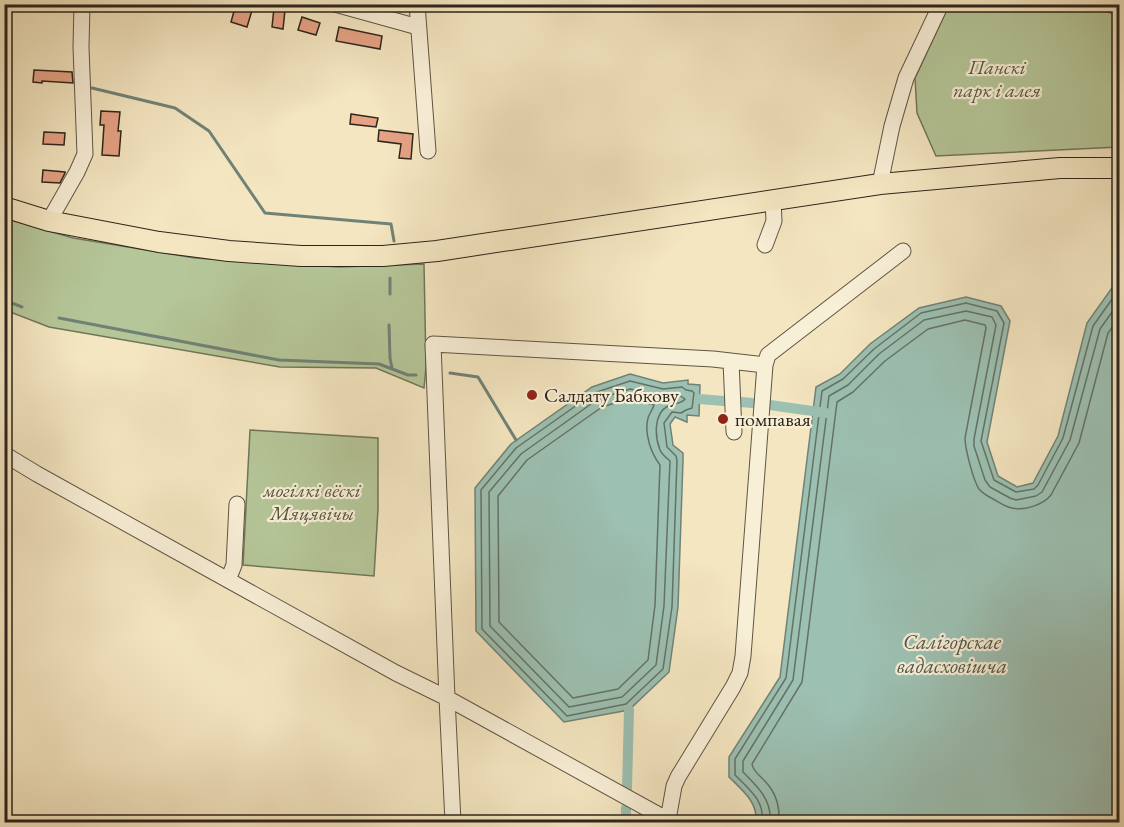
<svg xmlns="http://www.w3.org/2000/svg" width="1124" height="827" viewBox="0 0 1124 827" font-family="'EB Garamond',serif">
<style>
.green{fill:#b5c698;stroke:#71765a;stroke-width:1.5}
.water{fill:#9cc0b2;stroke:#708276;stroke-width:1.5}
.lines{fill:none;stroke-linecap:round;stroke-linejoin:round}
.shore{stroke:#647266;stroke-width:1.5}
.stream{stroke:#708276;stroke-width:3}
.canal{stroke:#9cc0b2;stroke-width:10}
.building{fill:#e6a284;stroke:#2d251b;stroke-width:1.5}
.minor-casing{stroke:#5f5544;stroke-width:17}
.major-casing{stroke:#2d251b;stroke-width:22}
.minor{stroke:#f8efd7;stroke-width:15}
.major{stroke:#f4e6c1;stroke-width:20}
.poi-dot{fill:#8f2418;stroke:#f8efd7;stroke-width:2}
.labels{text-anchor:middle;stroke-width:4.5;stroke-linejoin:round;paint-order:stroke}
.park-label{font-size:20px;font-style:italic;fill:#565540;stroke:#f8efd7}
.poi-label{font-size:20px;fill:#2d251b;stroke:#f8efd7;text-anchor:start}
.water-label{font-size:21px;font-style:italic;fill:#4e5448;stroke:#f8efd7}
</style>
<rect width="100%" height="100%" fill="#f4e6c1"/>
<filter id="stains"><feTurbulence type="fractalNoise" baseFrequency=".00333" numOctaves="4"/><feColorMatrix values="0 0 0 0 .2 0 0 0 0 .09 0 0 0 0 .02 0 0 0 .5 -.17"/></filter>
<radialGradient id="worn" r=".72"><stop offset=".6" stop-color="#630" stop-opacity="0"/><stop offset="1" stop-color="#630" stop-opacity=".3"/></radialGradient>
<!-- green -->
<path class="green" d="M949,5H1093L1094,7L1119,15V147L936,156L917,113L915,78Z
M4,218L73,238L195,258L339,267L424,264L426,367L424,388L376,368L280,367L49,327L5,310Z
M250,430L378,438V509L374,576L243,565Z"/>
<!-- water -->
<path class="water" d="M1119,278V822H756C758,802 742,790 729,777V757L780,677L816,387L840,374L870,344L919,308L966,297L1001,306L1010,321L987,442L998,476L1017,487L1033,483L1058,436L1087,323Z
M630,374L663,383L688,380V384L700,385L699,416L687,415V422L675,417L670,424L673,445L683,453V460L678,607L669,672L629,710L564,722L476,631L475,488L511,444L592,387Z"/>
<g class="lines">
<!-- shore -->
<path class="shore" d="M630,381L663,389L682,387L686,390L692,391L694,393L692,408L686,410L681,413L672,412L664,423L667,447L676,456L677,460L672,607L663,669L626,704L567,716L482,629L481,490L516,448L594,393Z
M630,389L662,396L679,395L685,399C680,405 675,402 668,406C653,414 655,437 660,450C662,455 667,458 670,461L664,606L656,665L622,697L569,707L490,626L489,492L521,454L598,399Z
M631,398L654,405C653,409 649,414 648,418C644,434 651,453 660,465L655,605L648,660L618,689L573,698L499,622L498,496L527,460L602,407Z
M762,822C765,801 749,789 735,775V759L786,678L822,391L843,379L874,349L921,313L966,303L997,311L1004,323L981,441L994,480L1016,492L1034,489L1038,485L1063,438L1093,326L1120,288
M770,822C772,800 758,787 743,772V761L793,680L829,396L848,385L879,354L924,320L966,311L992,317L996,325L974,439V446L985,480L990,487L1010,498L1016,500L1036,496L1042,492L1070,440L1100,329L1120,301
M779,822C780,810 777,796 769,786C764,778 753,773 752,764L802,682L837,402L853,392L885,361L928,329L965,320L985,325L986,328L965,438C965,448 973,480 979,489C983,494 989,497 995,500C1000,503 1006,507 1012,508C1024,511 1043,505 1051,495L1079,443L1108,333L1120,317"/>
<!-- stream -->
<path class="stream" d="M92,88L175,108L209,131L265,213L391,224L394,241
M390,278V294
M4,300L22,307
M59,318L279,360L379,364L408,375H416
M389,325L390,358L392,368
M450,373L478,377L516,440"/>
<!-- canal -->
<path class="canal" d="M699,399L724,401
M741,402L752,403
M770,405L826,413
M627,789L629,710
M626,822V808"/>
</g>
<!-- building -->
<path class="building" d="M236,4H244L253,7L247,27L231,22Z
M274,8L285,10L283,29L272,27Z
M302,17L320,23L316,35L298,30Z
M339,27L382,36L380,49L336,41Z
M34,70L72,72L73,83L42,81V83L33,82Z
M101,111L120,112L118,131H121L119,156L102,155L104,125H100Z
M351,114L378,118L376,127L350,124Z
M379,130L413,134L411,159L399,158L401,144L378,141Z
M44,132L65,133L64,145L43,144Z
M43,170L65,172V173L60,183L42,182Z"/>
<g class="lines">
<defs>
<path id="minor" d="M335,4L418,27
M417,4L428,151
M1109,4L1120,8
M880,184L892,126L906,78L941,4
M49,221L77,172L85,154L81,47L82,4
M765,245L774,221L773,200
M731,361L734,432
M765,365L768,355L903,251
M4,454L37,474L228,580L396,673L447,698L668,820L674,786L678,777L733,687L740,673L743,656L765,365L713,359L433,344L447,698L453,822
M228,580L234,565L237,504"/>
<path id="major" d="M4,207L49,221L159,242L229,251L301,256H383L437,251L880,184L1060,168H1120"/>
</defs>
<!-- minor casing -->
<use href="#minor" class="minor-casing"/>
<!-- major casing -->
<use href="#major" class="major-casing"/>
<!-- minor -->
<use href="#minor" class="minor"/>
<!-- major -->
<use href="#major" class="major"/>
</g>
<!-- markers -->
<g class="poi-dot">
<circle cx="532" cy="395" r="6"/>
<circle cx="723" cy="419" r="6"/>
</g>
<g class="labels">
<!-- park labels -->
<g class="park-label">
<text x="997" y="74">Панскі<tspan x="997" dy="23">парк і алея</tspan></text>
<text x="312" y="497">могілкі вёскі<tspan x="312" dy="23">Мяцявічы</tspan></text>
</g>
<!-- poi labels -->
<g class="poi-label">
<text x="544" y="402">Салдату Бабкову</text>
<text x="735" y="426">помпавая</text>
</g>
<!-- water labels -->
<g class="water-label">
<text x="952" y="649">Салігорскае<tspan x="952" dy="24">вадасховішча</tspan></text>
</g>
</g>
<!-- margin -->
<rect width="1124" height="827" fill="none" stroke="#f4e6c1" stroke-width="24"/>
<rect x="6" y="6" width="1112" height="815" fill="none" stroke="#2d251b" stroke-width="3"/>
<rect x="12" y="12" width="1100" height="803" fill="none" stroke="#2d251b" stroke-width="1.5"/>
<rect width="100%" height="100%" filter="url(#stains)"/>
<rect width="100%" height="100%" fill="url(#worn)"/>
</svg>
